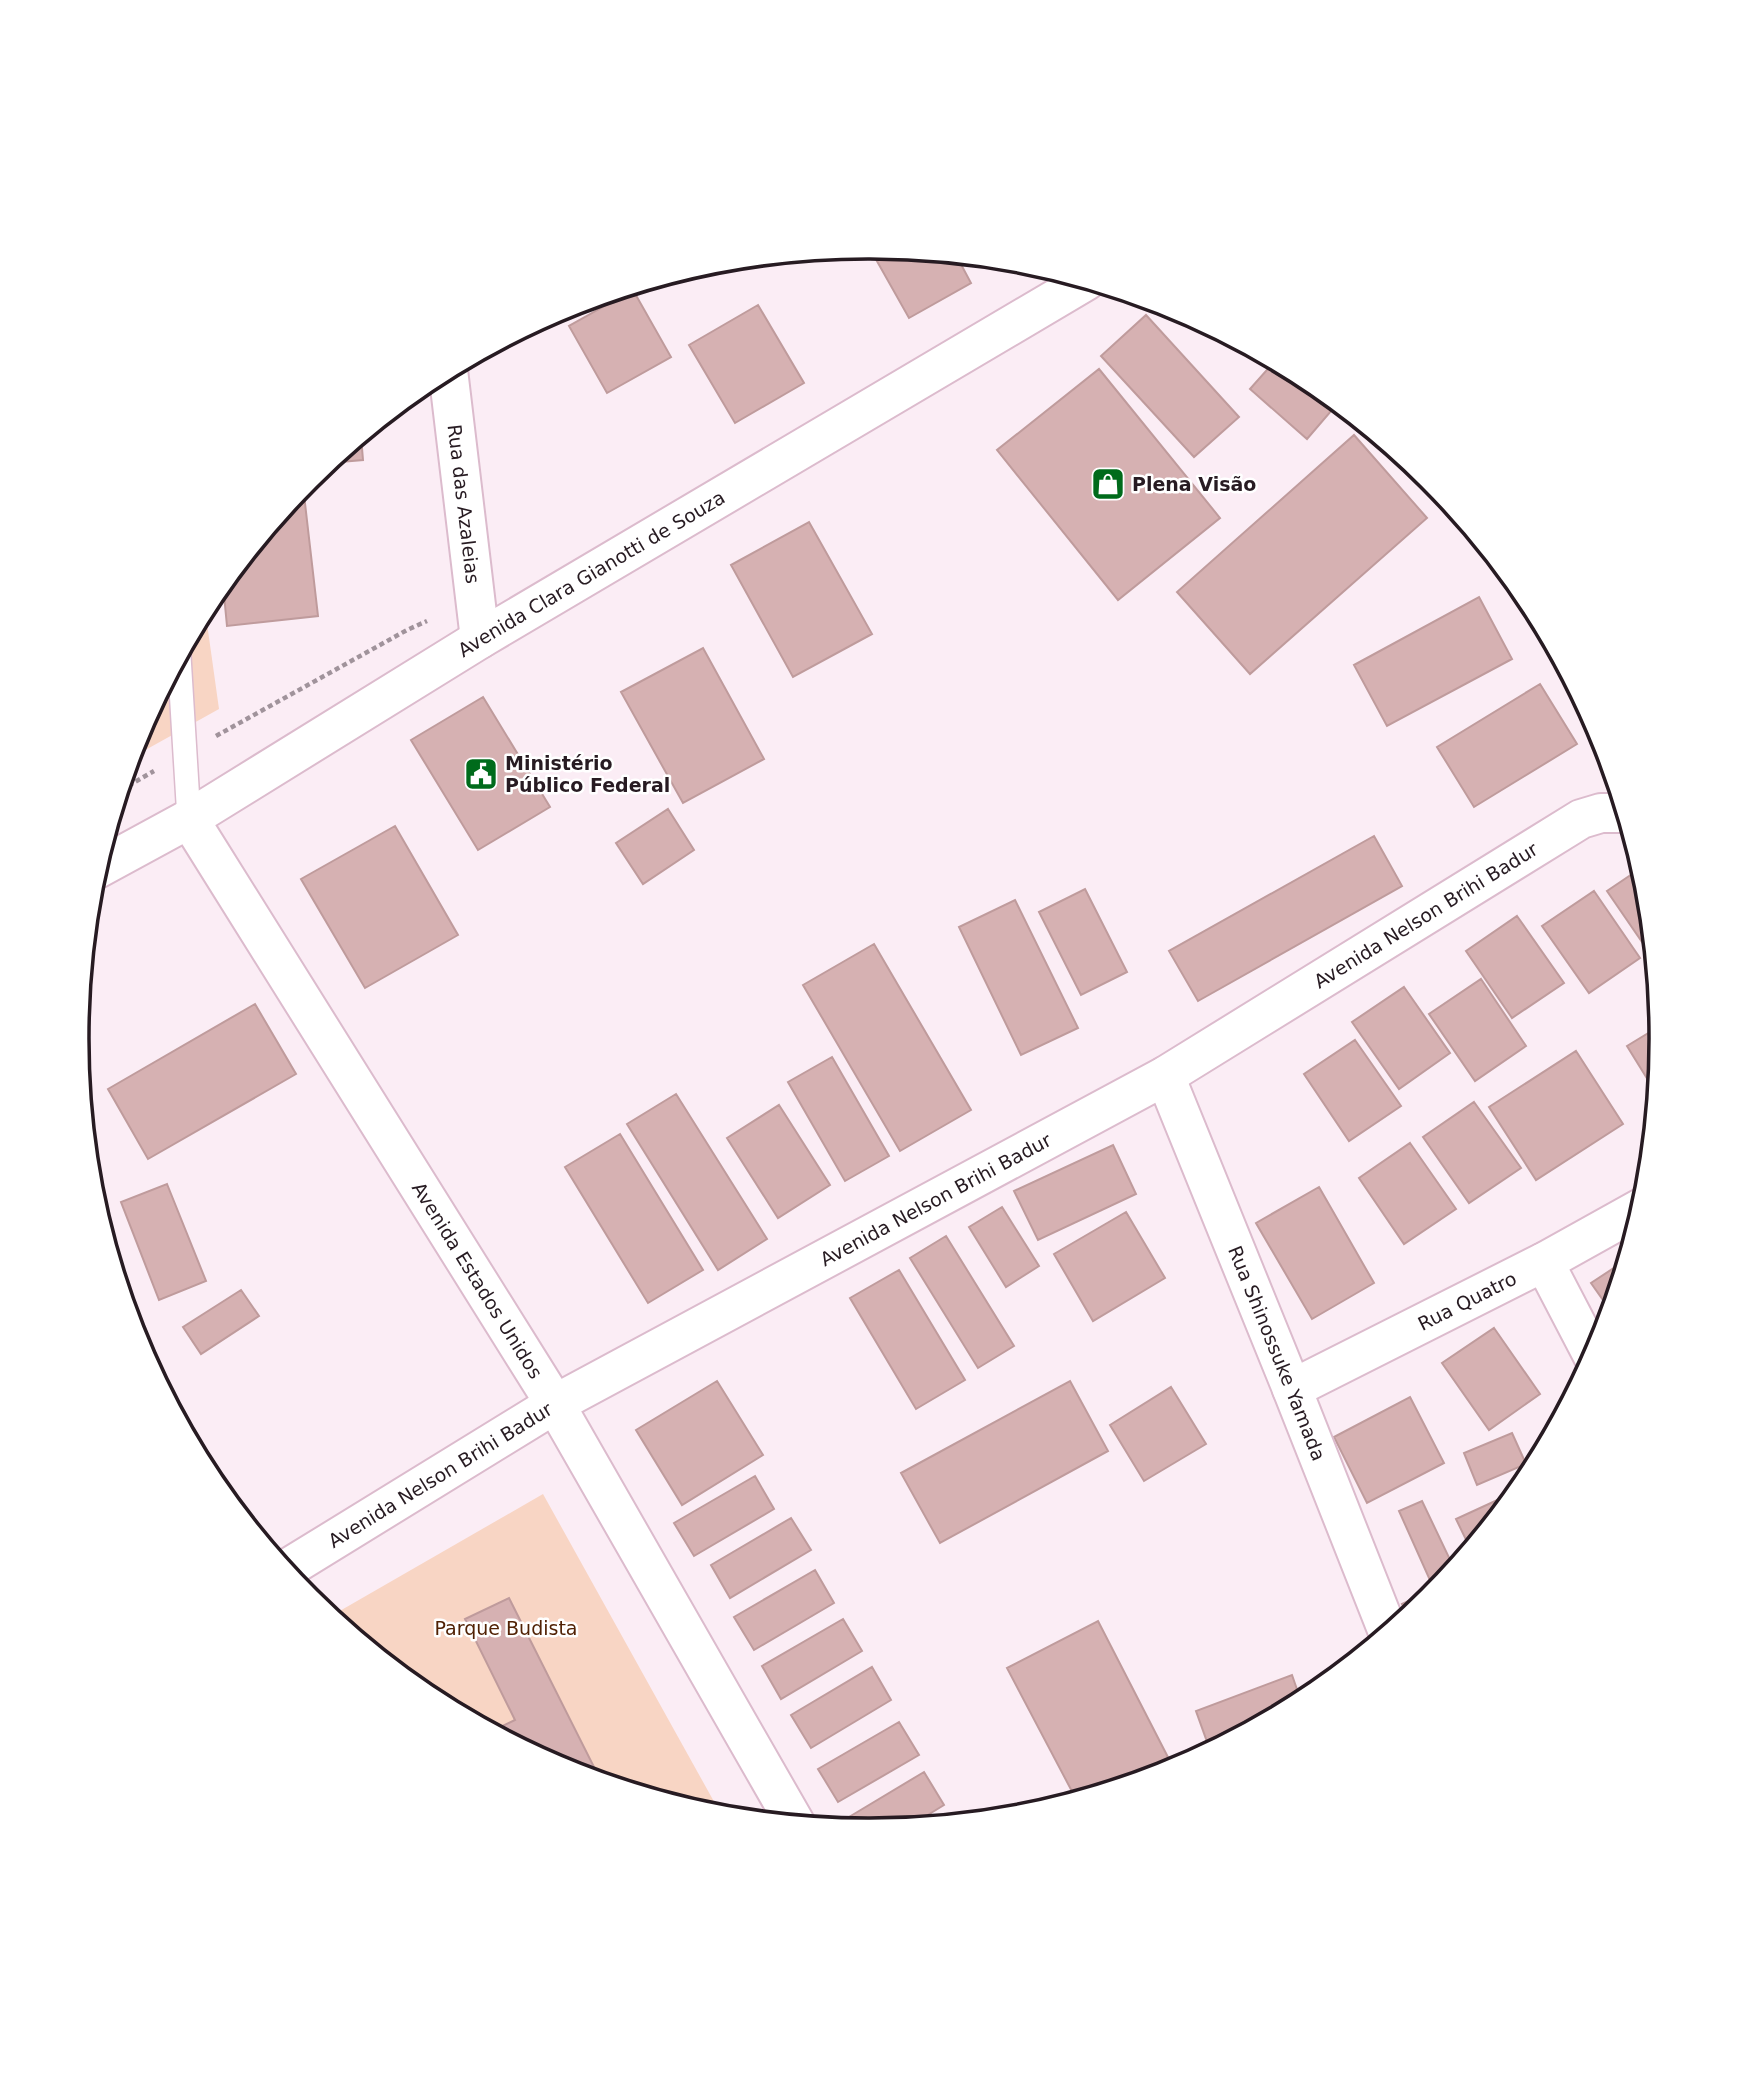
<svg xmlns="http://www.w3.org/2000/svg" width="1738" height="2077" viewBox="0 0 1738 2077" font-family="'DejaVu Sans',sans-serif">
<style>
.green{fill:#f8d5c4}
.building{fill:#d6b1b2;stroke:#bf9b9c;stroke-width:2}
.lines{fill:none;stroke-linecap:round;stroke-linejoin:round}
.service-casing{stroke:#dcbbcd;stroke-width:26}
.minor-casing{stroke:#dcbbcd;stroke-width:42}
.path{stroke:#a0939b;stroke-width:4.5;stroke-dasharray:5 3.5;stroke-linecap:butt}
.service{stroke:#fff;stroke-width:23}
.minor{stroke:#fff;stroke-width:38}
.labels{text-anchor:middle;stroke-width:5;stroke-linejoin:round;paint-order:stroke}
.poi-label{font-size:19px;font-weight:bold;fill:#271b22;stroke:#fff;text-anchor:start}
.street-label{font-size:19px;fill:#271b22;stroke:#fff}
.park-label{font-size:19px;fill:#512205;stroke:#fff}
.rim{fill:none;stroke:#271b22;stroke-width:3.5}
</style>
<rect width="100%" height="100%" fill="#fbedf5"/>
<!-- green -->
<path class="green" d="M205,609L219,709L131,758L137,735Z
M543,1494L722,1816L714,1815L566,1770L429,1697L331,1616Z"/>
<!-- building -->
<path class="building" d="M869,247L956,255L971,283L909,318Z
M633,290L671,357L607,393L569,326Z
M758,305L804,383L735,423L689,345Z
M1146,315L1239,417L1194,457L1101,356Z
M1274,362L1309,380L1338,403L1307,439L1250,389Z
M1099,369L1220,518L1118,600L997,450Z
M1354,435L1427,518L1250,674L1177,592Z
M361,436L363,460L328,463Z
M303,486L318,616L227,626L223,584Z
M809,522L872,634L793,677L731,565Z
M1479,597L1512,659L1387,726L1354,665Z
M703,648L764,759L683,803L621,692Z
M1540,684L1577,744L1474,807L1437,747Z
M483,697L550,807L478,850L411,740Z
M668,809L694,850L643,884L616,843Z
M395,826L458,935L365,988L301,879Z
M1374,836L1402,886L1198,1001L1169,951Z
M1641,868L1646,884L1653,958L1607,891Z
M1085,889L1127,972L1081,995L1039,912Z
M1594,891L1640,958L1589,993L1542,926Z
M1015,900L1078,1028L1021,1055L959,927Z
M1517,916L1564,983L1512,1018L1466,951Z
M874,944L971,1110L900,1151L803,985Z
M1481,979L1526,1046L1475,1081L1429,1014Z
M1404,987L1450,1053L1399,1089L1352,1022Z
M255,1004L296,1074L148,1159L108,1089Z
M1660,1026L1661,1039L1656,1093L1627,1046Z
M1355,1040L1401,1106L1349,1141L1304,1074Z
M1576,1051L1623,1124L1536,1180L1489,1107Z
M832,1057L889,1156L845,1181L788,1082Z
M676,1094L767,1239L718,1270L627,1124Z
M1474,1102L1521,1168L1469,1203L1423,1137Z
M779,1105L830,1185L778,1218L727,1138Z
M620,1134L703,1270L648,1303L565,1167Z
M1410,1143L1456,1209L1404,1244L1359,1178Z
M1113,1145L1136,1194L1038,1240L1014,1191Z
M167,1184L206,1281L159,1300L121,1202Z
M1319,1187L1374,1283L1312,1319L1256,1223Z
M1002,1207L1039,1266L1006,1287L969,1227Z
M1126,1212L1165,1278L1093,1321L1054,1254Z
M946,1236L1014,1346L978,1368L910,1258Z
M1626,1260L1610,1310L1591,1283Z
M899,1270L965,1380L916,1409L850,1298Z
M241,1290L259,1316L201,1354L183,1327Z
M1494,1328L1540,1394L1489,1430L1442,1363Z
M717,1381L763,1455L682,1505L636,1430Z
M1070,1381L1108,1451L940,1543L901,1473Z
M1171,1387L1206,1444L1144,1481L1110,1425Z
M1410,1397L1444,1463L1367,1503L1334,1437Z
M1512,1433L1526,1464L1477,1485L1464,1453Z
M755,1476L774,1509L694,1556L674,1523Z
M1517,1491L1470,1548L1456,1519Z
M1422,1501L1454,1568L1429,1599L1408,1616L1402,1604L1434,1589L1399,1511Z
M791,1518L811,1550L730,1598L711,1565Z
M815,1570L834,1603L754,1650L734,1617Z
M509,1598L601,1781L566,1770L492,1731L515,1720L465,1619Z
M843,1619L862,1651L781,1699L762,1666Z
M1098,1621L1174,1769L1076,1799L1007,1668Z
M872,1667L891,1700L811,1748L791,1715Z
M1292,1675L1301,1701L1210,1750L1196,1711Z
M899,1722L919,1755L838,1802L818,1769Z
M924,1772L944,1805L908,1827L869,1830L849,1829L844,1820Z"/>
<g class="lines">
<defs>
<path id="service" d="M179,656L189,819"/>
<g id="minor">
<path id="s1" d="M448,370L480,639"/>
<path id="s2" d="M189,819L555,1404L795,1823"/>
<path id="s3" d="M97,869L189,819L480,639L1086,281"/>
<path id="s4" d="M1165,1076L1292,1389L1388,1632"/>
<path d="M1544,1262L1593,1356"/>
<path id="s5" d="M1292,1389L1544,1262L1641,1208"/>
<path id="s6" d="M285,1570L555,1404L1165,1076L1581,819L1601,813H1624"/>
</g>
</defs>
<!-- service casing -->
<use href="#service" class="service-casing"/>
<!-- minor casing -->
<use href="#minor" class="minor-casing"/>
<!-- path -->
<path class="path" d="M216,736L407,630L427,621
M121,790L154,771"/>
<!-- service -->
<use href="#service" class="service"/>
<!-- minor -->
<use href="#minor" class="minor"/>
</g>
<!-- icons -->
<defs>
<symbol id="shop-square" viewBox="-11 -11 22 22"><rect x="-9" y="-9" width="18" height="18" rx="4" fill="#006b1b" stroke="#fff"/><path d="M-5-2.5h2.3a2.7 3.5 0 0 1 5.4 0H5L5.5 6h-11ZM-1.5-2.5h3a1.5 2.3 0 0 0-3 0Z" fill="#fff"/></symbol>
<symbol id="civic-square" viewBox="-11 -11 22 22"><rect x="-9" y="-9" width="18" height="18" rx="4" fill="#006b1b" stroke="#fff"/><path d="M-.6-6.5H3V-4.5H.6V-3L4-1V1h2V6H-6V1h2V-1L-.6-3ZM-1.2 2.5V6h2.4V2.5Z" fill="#fff"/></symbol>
</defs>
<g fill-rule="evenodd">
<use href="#shop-square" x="1089" y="465" width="38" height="38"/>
<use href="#civic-square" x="462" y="755" width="38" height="38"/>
</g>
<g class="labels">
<!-- poi labels -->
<g class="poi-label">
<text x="1132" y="491">Plena Visão</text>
<text x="505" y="770">Ministério<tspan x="505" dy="22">Público Federal</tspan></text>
</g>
<!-- street labels -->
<g class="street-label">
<text dy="7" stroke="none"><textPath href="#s1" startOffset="135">Rua das Azaleias</textPath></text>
<text dy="7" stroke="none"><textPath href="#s3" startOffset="576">Avenida Clara Gianotti de Souza</textPath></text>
<text dy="7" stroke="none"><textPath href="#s6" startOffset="1316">Avenida Nelson Brihi Badur</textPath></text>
<text dy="7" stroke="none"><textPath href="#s6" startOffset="749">Avenida Nelson Brihi Badur</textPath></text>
<text dy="7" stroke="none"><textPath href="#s2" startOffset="544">Avenida Estados Unidos</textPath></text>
<text dy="7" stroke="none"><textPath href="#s5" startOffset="196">Rua Quatro</textPath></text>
<text dy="7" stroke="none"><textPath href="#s4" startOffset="299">Rua Shinossuke Yamada</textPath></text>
<text dy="7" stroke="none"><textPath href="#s6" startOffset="182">Avenida Nelson Brihi Badur</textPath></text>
</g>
<!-- park labels -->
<g class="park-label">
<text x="506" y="1635">Parque Budista</text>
</g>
</g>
<!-- crop -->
<path d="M0 0H1738V2077H0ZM868 259H870A779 779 0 0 1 1649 1038V1039A779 779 0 0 1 870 1818H868A779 779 0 0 1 89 1039V1038A779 779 0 0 1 868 259Z" fill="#fff" fill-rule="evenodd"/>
<path class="rim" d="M868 259H870A779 779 0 0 1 1649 1038V1039A779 779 0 0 1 870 1818H868A779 779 0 0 1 89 1039V1038A779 779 0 0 1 868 259Z"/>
</svg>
